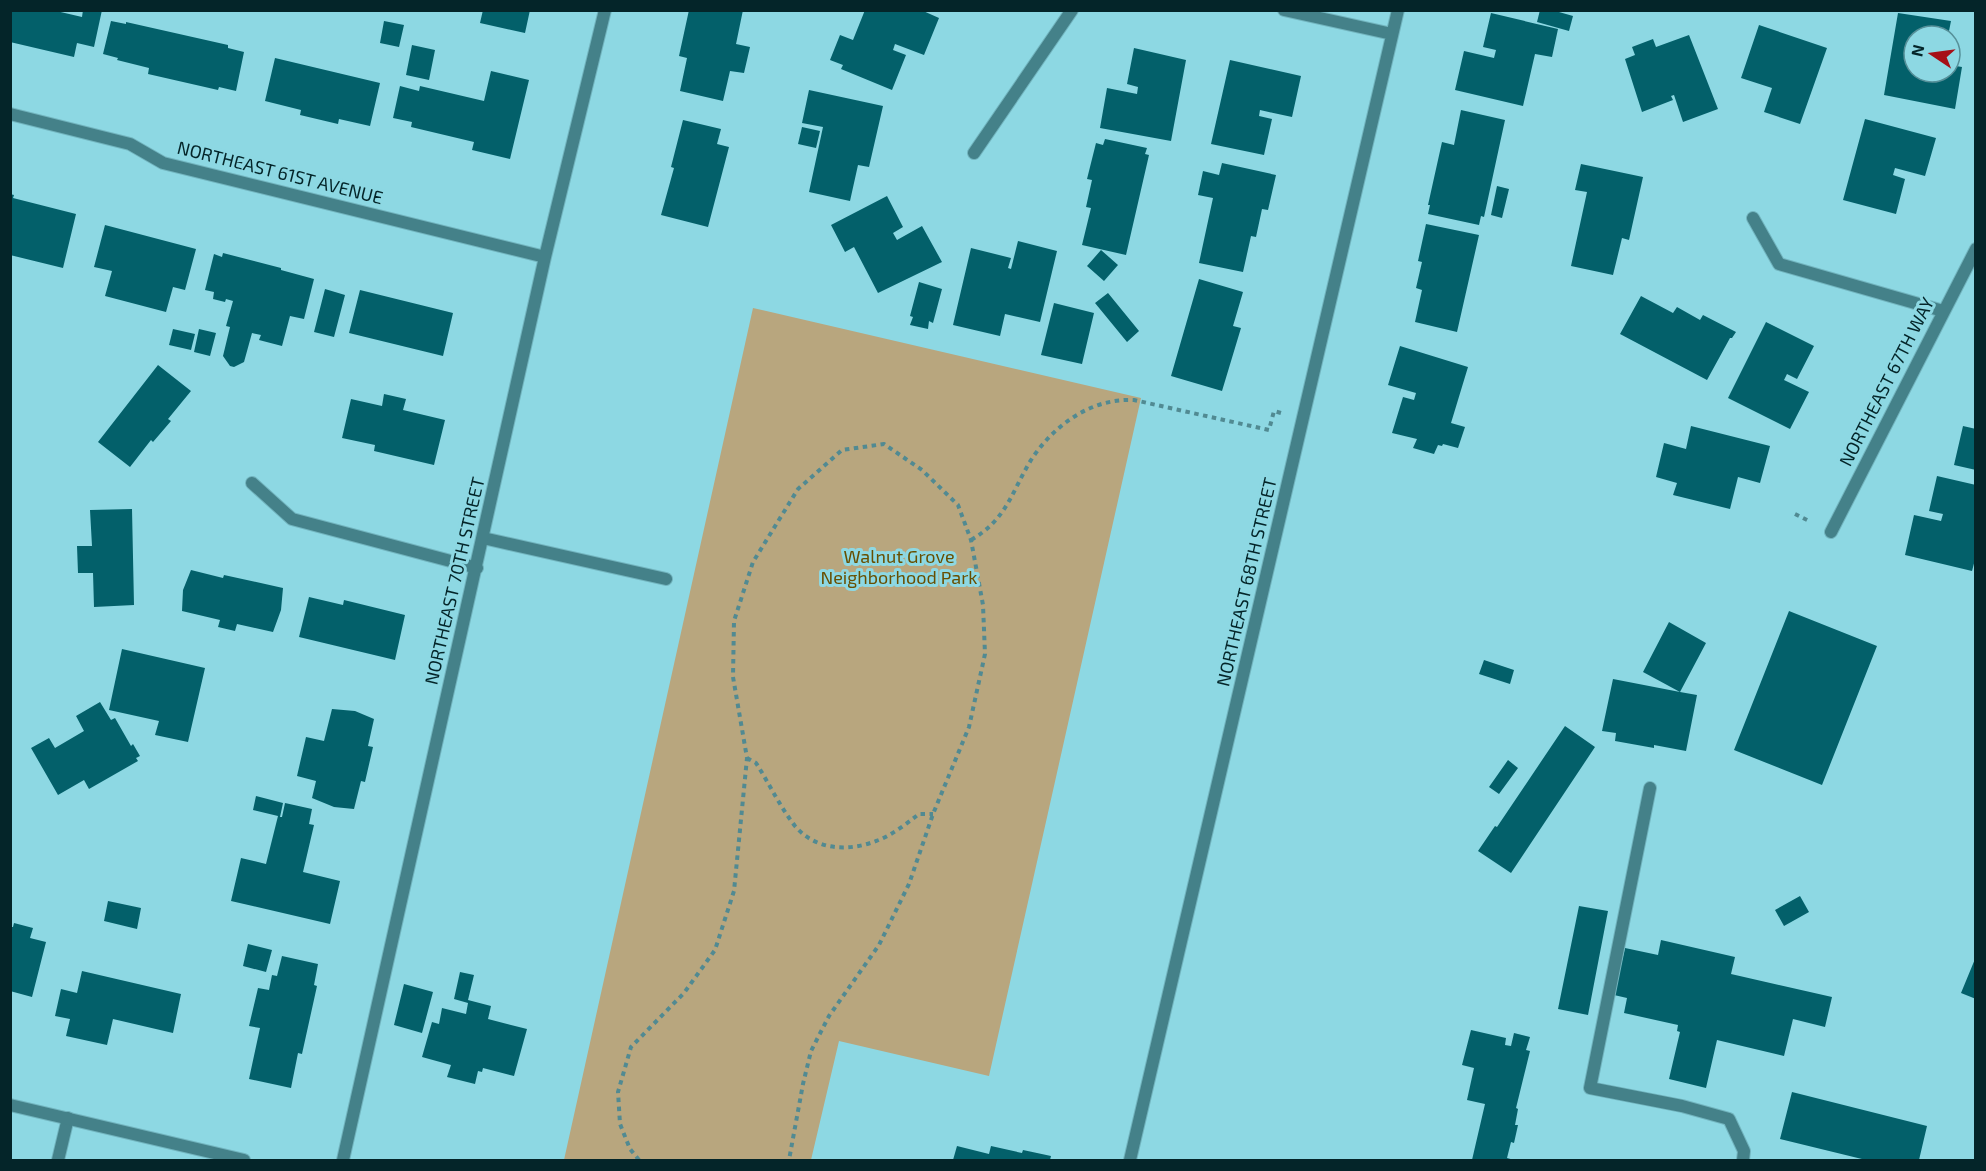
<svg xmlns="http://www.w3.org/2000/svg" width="1986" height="1171" viewBox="0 0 1986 1171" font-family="'Exo 2',sans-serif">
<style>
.green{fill:#b8a67e}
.building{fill:#03606a}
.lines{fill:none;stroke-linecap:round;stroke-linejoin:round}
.service-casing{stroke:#72b4be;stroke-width:14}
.minor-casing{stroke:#72b4be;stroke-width:14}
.tertiary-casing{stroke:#72b4be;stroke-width:14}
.path{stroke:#518a92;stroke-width:4;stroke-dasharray:4.5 4.5;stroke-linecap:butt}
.service{stroke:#448189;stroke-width:12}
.minor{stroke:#448189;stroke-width:12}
.tertiary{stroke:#448189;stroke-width:12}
.labels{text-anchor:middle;stroke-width:6;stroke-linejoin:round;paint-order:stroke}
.street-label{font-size:18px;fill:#042529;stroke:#8dd8e3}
.park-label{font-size:18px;fill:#684e00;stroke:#8dd8e3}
</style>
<rect width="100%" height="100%" fill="#8dd8e3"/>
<!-- green -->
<path class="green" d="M753,308L1141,398L989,1076L839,1041L811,1160H564Z"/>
<!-- building -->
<path class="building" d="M10,10H52L82,17L83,10H102L94,47L77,43L74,57L10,42Z
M483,10H530L525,33L480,23Z
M689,10H743L736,44L750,47L744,73L730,71L723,101L680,91L687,58L679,56Z
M865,10H921L939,18L924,55L895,44L893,50L906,55L892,90L841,69L843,65L830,60L840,35L853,40Z
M1540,10H1552L1573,16L1569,31L1537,22Z
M1491,13L1558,29L1552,57L1535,54L1523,106L1455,90L1464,51L1494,58L1496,50L1483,47Z
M1898,13L1951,21L1948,36H1914V72H1950V65L1962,67L1955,109L1884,95Z
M111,21L126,24V22L228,45V48L244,52L236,91L219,87L218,90L148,74L149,68L117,60L118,58L103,54Z
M384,21L404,25L399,47L380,43Z
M1759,25L1827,48L1800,124L1764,112L1772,88L1741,78Z
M1689,35L1718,109L1683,122L1674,95L1671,96L1673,100L1642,112L1625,59L1635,55L1632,47L1653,39L1656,47Z
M412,45L435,50L429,80L406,75Z
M1134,48L1186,60L1171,141L1100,128L1107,88L1137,94L1138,87L1127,84Z
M275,58L380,83L370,126L339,119L338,124L300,115L301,110L265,101Z
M1230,60L1301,76L1292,117L1260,110L1259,116L1272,119L1264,155L1211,144Z
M491,71L529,80L510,159L472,150L474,142L411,127L412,122L393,118L400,86L419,91L420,86L484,101Z
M809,90L883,106L869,167L858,165L850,201L809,192L823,127L802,123Z
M1461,110L1505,120L1484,217L1481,216L1479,225L1428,214L1430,205H1428L1442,142L1454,145Z
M1865,119L1936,138L1925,176L1895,168L1893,175L1905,179L1896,214L1843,200Z
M683,120L721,129L717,144L729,147L708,227L661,215L674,168L671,167Z
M802,127L820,131L816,148L798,144Z
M1105,139L1147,148L1145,154L1149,155L1126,255L1082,245L1091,208L1086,207L1092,180L1087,179L1096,143L1103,145Z
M1222,163L1276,175L1268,210L1262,209L1256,237L1251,236L1243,272L1199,263L1213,198L1198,195L1203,171L1219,175Z
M1581,164L1643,177L1629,240L1622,238L1613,275L1571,266L1587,192L1575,190Z
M1497,186L1509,189L1502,218L1491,215Z
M10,194L14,195L13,198L76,214L63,268L10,255Z
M887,196L903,227L893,233L897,240L922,226L942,262L878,293L854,247L845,252L831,225Z
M1426,224L1479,235L1457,332L1415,322L1422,290L1416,288L1422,262L1418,261Z
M105,225L196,249L185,290L173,287L166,312L105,296L112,271L94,267Z
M1018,241L1057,251L1040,322L1005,314L1000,336L953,325L971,248L1011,258L1008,268L1011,269Z
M1101,250L1118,265L1104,281L1087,266Z
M223,253L281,268V270L314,279L304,319L290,316L282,346L259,340L261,335L252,333L244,362L234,367L230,366L223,356L230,327L226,326L233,301L226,299L225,302L213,299L214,292L205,290L214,254L222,257Z
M1199,279L1243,292L1233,326L1241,328L1222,391L1171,376Z
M919,282L942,289L933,323L929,321L928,329L910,325L913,317L910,316Z
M325,289L345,295L334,337L314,332Z
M360,290L453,313L443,356L349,333Z
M1108,293L1139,331L1127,342L1095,303Z
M1641,296L1673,313L1677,307L1700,320L1703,315L1736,332L1732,338H1730L1707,380L1620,334Z
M1054,303L1094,313L1082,364L1041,355Z
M1766,322L1814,346L1797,379L1787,374L1784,380L1809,392L1790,429L1728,398Z
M173,329L195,334L191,350L169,345Z
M199,329L216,333L210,356L194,352Z
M1400,346L1468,367L1451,423L1465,427L1458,448L1443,444L1442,446L1438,445L1434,454L1413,448L1417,439L1392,433L1403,397L1414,400L1416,393L1388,385Z
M158,365L191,391L168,419L171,421L153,442L151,440L130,467L98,442Z
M384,394L406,399L403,410L445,420L434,465L374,451L375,445L342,438L351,399L382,406Z
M1691,426L1770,446L1760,483L1738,477L1730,509L1673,495L1677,483L1656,477L1664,443L1686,449Z
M1963,426L1976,429V470L1954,465Z
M1937,476L1976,485V556L1972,571L1905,555L1914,515L1941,521L1943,514L1929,511Z
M132,509L134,605L94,607L93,573H78L77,546H92L90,510Z
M191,570L223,578L224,575L283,588L281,610L273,632L237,624L235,631L218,627L220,620L182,611L183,590Z
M309,597L343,605L344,600L405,615L395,660L299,637Z
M1789,611L1877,646L1822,785L1734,750Z
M1669,622L1706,643L1680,692L1697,695L1686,751L1654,745V748L1615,741L1616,733L1602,731L1613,679L1680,692L1643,672Z
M122,649L205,668L188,742L155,735L159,721L109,710Z
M1484,660L1514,670L1510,684L1479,674Z
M100,702L111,720L115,718L131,746L133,744L140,756L136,758L138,761L89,789L84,780L58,795L31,748L49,738L55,748L84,731L76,716Z
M332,709L355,711L374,719L368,746L373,747L365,782L361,781L354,809L334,807L312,798L316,781L297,776L306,737L324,741Z
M1565,726L1595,747L1511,873L1478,851L1495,826L1497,827Z
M1508,760L1518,768L1499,794L1489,787Z
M256,796L283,803L280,817H282L285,803L312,809L309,824L314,825L303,872L340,881L330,924L231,901L241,858L266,864L278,816L253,810Z
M1800,896L1809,912L1784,926L1775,910Z
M108,901L141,908L137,929L104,921Z
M1579,906L1608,911L1588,1015L1558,1009Z
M14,923L33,928L30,938L46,942L32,997L10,991V927H13Z
M1661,940L1735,957L1731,974L1832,997L1825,1027L1793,1019L1784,1056L1717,1040L1706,1088L1669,1079L1680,1032L1677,1031L1678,1025L1624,1013L1627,998L1614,995L1625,948L1658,955Z
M248,944L272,950L266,972L243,966Z
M282,956L318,964L314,985L317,986L302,1054L298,1053L291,1088L249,1079L260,1028L249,1026L258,988L269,990L272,975L277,976Z
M1975,959H1976V999L1961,993Z
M82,971L181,994L173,1033L113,1019L107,1045L66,1036L70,1019L55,1016L61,989L77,993Z
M460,972L474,975L468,1000L491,1006L488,1019L527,1029L514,1076L483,1068L482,1072L478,1071L475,1084L447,1077L451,1065L422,1057L432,1022L439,1024L442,1008L466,1014L468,1003L454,999Z
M404,984L433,992L422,1033L394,1025Z
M1471,1030L1506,1038L1505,1045L1511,1046L1514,1033L1530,1037L1526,1050L1530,1051L1516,1108L1518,1109L1515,1125H1518L1514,1143L1511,1142L1507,1158L1514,1160H1472L1485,1104L1467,1100L1474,1068L1462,1065Z
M1792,1092L1927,1126L1919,1160H1866L1780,1139Z
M957,1146L989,1154L991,1146L1022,1153L1023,1150L1051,1156L1050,1160H953Z"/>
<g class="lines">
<defs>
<path id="service" d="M483,538L666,579
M1650,788L1590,1088L1682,1106L1729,1119L1744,1151L1743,1160"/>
<path id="minor" d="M1284,10L1392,34
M10,114L130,144L163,163L545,257
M974,153L1072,10
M1753,218L1779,264L1943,311
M252,483L292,519L477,568
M1831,532L1976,249
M58,1160L68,1118
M343,1160L545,257L605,10
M1130,1160L1398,10"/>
<path id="tertiary" d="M10,1105L244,1160"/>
</defs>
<!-- service casing -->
<use href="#service" class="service-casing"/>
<!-- minor casing -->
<use href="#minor" class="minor-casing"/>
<!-- tertiary casing -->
<use href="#tertiary" class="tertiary-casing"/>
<!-- path -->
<path class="path" d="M1795,514L1811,522
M971,540C1007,519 1011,493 1031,460C1054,425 1091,398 1134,400L1269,430L1274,411L1281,413
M747,758L756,763C769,783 780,807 795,826C815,850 848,852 876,841C891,836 906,824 919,814H933
M639,1160L630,1149L620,1124L618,1092L631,1047L684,993L715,950L734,891L747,758L733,677L734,621L753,562L798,489L842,450L884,444L922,470L958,505L971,540L983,605L985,654L969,727L933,814L909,884L879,945L829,1016L811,1051L803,1084L789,1160"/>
<!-- service -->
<use href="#service" class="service"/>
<!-- minor -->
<use href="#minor" class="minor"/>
<!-- tertiary -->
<use href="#tertiary" class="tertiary"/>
</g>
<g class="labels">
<!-- street labels -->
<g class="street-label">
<text transform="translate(280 173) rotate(14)" y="6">NORTHEAST 61ST AVENUE</text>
<text transform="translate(1887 382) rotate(-63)" y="6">NORTHEAST 67TH WAY</text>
<text transform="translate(455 581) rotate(-77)" y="6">NORTHEAST 70TH STREET</text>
<text transform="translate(1247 582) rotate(-77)" y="6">NORTHEAST 68TH STREET</text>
</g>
<!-- park labels -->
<g class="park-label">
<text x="899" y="563">Walnut Grove<tspan x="899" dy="21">Neighborhood Park</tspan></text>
</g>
</g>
<!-- border -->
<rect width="1986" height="1171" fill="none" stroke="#042529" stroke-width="24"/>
<!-- north arrow -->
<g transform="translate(1932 54) rotate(283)"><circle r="28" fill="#8dd8e3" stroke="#569099" stroke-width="1.5"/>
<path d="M0-4.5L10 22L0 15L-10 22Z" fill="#a60f17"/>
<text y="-9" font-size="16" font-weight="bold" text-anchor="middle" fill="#042529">N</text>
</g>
</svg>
